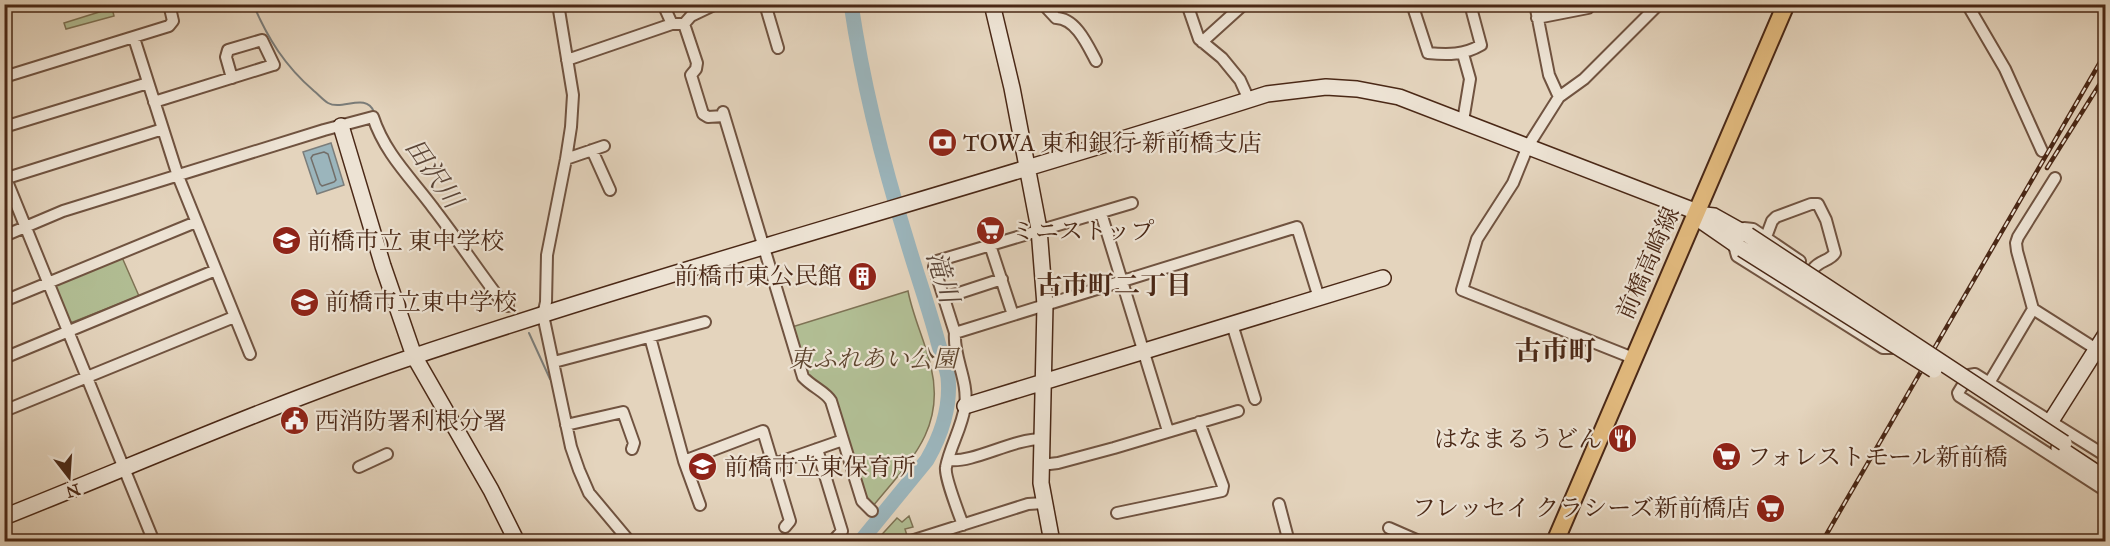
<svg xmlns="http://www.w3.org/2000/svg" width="2110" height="546" viewBox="0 0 2110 546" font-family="'IM FELL Great Primer','Noto Serif JP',serif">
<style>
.green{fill:#b1bd93;stroke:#7e7254;stroke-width:1.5}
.water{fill:#9bb5bc;stroke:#7b7d7a;stroke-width:1.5}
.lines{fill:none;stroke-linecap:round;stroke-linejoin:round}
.shore{stroke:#726e69;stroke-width:1.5}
.stream{stroke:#7b7d7a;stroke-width:2}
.river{stroke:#9bb5bc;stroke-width:15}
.street-casing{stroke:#705340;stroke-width:14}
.secondary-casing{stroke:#4a2816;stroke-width:18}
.primary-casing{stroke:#4a2816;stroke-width:20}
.street{stroke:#ede3d4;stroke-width:10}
.secondary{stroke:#ede3d4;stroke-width:15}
.primary{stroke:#e2ba7e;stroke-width:16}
.rail-casing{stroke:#4a2816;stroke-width:4.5}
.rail{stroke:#ede3d4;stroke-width:2;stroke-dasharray:7;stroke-linecap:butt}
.secondary-bridge-casing{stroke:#4a2816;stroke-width:18;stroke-linecap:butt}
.secondary-bridge{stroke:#ede3d4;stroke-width:15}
.labels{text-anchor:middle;stroke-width:4.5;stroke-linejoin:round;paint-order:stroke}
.poi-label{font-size:24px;fill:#4a2816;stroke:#ede3d4;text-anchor:start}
.street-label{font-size:24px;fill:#4a2816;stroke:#ede3d4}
.park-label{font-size:24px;font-style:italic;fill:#5f462f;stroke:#ede3d4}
.water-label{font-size:26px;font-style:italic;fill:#5a4437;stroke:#ede3d4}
.neighbourhood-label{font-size:26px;font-weight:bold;fill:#4a2816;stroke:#ede3d4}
.quarter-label{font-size:27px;font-weight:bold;fill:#4a2816;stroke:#ede3d4}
</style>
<rect width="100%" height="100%" fill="#e4d4bd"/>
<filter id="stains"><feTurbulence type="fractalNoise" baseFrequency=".00333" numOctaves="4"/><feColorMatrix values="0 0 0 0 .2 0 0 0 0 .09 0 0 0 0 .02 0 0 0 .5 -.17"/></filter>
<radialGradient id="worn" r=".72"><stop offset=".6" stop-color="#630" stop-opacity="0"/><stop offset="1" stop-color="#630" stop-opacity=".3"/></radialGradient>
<!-- green -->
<path class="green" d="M112,8L114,16L66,29L64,23Z
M121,255L139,296L73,322H67L54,283Z
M908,291C913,317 925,341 931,367C946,429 909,462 873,506L868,505L835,400L807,375L792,327Z
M909,516L913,527L905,529L908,539L899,541L875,542L897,518L902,522Z"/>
<!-- water -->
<path class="water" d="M331,143L344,185L317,194L303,152Z"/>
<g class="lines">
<!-- shore -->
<path class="shore" d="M324,152L328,154L336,180L334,182L322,186L320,184L311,158L313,155Z"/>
<!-- stream -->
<path class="stream" d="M253,4C268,39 285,66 314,91C318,94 323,100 328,103C342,111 366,92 374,112
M453,225L469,247
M529,333L550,379"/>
<!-- river -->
<path class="river" d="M851,4C863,85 883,164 907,241C917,275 929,308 938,342C941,353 946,365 948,377C951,406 941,436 927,460L860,542"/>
<defs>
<path id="street" d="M558,4L573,95L571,127L566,159L547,255L546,302L543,315L571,447L579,470L589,493L630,542
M663,4L672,24
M765,4L778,48
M1043,4L1056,18C1076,18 1088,46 1096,61
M1187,4L1199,39L1222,58L1240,80L1249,100
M1416,4L1414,10L1428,53C1448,55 1464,55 1481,45L1470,4
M1535,4L1549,75L1559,97
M1967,4L2005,69L2042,151
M1537,18L1588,8
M684,24L697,63L696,69L691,75L703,114L708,117L724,116
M134,38L178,176L250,354
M1202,42L1244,4
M1463,54L1470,79L1463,121
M567,60L672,24H684L691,16L716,4
M4,77L169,26L173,21L169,4
M154,102L273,65H274L262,40L228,50L226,57L232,78
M723,112L803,377C812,387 826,392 831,401L862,501L872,511
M4,127L148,83
M592,150L610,190
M566,159L604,146
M4,174L154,542
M2055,178L2018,237L2016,243L2017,251L2033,309L2096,349
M4,179L163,129
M1101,213L1168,431
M1739,230L1744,228L1753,229L1800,261
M4,236L63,211L324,130L373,117C385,154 412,179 434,209C458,240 479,272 502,302L508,306
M1766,237L1772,221L1776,217L1811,204H1818L1826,220L1835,253C1830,261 1820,260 1813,269
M1733,242L1737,256L1883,348H1893L1897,343
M990,245L1013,315
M944,298L1002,279
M4,301L196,222
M1232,324L1255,399
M955,333L1297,227L1319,298
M650,337L684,461L700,505
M4,358L216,270
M1633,358L1462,290L1477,239L1513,183L1528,146L1559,97L1584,79L1659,4
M554,362L705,322
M1989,383L2033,309
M4,411L234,317
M566,425L623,412L634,443L632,449
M817,449L842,531L832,542
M2106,456L1975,374L1969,375L1958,393L1959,396L2106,491
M949,460C974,463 1012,439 1042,439
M684,461L763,431L790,521L785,527
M774,464L843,440
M1041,465L1058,463L1114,448L1238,411
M359,467L387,454
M1279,504L1289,542
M1117,513L1222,491L1223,486L1199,422
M963,525C959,514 944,476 946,467C950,446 962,428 965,406C969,381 953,357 955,333L934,267L937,261L1132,203
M1389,528L1421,542
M908,542L1028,504L1044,503"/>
<path id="secondary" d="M992,4L1012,88L1039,229L1045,305L1041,483L1052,542
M341,126L383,266L414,356L491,490L517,542
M1696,211L1703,222L1742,249
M965,406L1383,278
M2051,421L2106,334
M2059,448L2106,479
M4,517C137,464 268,406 403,360C689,264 980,186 1267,94L1326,87L1357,89L1399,97L1705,215L1714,216L1748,235"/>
<path id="primary" d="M1555,542L1786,4"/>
</defs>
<!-- street casing -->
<use href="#street" class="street-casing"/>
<!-- secondary casing -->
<use href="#secondary" class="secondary-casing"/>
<!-- primary casing -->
<use href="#primary" class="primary-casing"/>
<!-- street -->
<use href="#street" class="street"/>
<!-- secondary -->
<use href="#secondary" class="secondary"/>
<!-- primary -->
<use href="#primary" class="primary"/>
<defs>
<path id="rail" d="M2047,168L2106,74
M1822,542L2106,52"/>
</defs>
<!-- rail casing -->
<use href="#rail" class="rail-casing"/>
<!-- rail -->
<use href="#rail" class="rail"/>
<defs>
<path id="secondary-bridge" d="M1748,235L2064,443
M1742,249L1934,370"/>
</defs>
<!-- secondary-bridge casing -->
<use href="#secondary-bridge" class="secondary-bridge-casing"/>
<!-- secondary-bridge -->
<use href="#secondary-bridge" class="secondary-bridge"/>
</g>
<!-- icons -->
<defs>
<symbol id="bank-disc" viewBox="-11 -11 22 22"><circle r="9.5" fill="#8f2418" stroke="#ede3d4"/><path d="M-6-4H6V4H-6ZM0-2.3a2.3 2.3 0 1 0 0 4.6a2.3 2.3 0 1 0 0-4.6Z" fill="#fff"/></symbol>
<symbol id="supermarket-disc" viewBox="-11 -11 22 22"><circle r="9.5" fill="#8f2418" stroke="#ede3d4"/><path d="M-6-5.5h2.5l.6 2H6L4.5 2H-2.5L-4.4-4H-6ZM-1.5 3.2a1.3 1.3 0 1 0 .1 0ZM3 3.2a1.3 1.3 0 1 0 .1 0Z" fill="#fff"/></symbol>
<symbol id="school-disc" viewBox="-11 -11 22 22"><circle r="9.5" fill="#8f2418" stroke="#ede3d4"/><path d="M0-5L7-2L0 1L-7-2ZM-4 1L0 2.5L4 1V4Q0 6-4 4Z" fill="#fff"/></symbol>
<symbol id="building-disc" viewBox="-11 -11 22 22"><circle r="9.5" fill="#8f2418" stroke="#ede3d4"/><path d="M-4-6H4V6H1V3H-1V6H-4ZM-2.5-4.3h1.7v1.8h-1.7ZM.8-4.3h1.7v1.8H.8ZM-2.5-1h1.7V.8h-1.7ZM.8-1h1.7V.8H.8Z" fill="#fff"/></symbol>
<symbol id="civic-disc" viewBox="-11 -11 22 22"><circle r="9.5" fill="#8f2418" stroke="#ede3d4"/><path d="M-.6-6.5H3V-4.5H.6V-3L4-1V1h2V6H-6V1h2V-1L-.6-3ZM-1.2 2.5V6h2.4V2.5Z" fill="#fff"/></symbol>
<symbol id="restaurant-disc" viewBox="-11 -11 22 22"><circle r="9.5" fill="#8f2418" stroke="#ede3d4"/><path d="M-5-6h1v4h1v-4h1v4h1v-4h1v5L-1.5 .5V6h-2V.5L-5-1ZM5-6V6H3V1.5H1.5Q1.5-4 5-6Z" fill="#fff"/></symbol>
</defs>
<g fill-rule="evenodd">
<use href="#bank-disc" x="926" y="126" width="33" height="33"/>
<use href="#supermarket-disc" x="974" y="214" width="33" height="33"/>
<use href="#school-disc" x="270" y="224" width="33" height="33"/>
<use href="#building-disc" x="846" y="260" width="33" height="33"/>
<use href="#school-disc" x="288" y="286" width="33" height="33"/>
<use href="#civic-disc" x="278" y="404" width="33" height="33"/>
<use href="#restaurant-disc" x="1606" y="422" width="33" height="33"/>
<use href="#supermarket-disc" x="1710" y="440" width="33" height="33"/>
<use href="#school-disc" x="686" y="450" width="33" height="33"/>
<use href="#supermarket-disc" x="1754" y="492" width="33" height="33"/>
</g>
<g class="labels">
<!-- poi labels -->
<g class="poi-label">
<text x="963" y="151">TOWA 東和銀行 新前橋支店</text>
<text x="1011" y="239">ミニストップ</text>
<text x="307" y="249">前橋市立 東中学校</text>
<text x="842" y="284" text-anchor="end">前橋市東公民館</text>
<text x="325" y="310">前橋市立東中学校</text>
<text x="315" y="429">西消防署利根分署</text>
<text x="1602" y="447" text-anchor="end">はなまるうどん</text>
<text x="1747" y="465">フォレストモール新前橋</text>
<text x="724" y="475">前橋市立東保育所</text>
<text x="1750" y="516" text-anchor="end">フレッセイ クラシーズ新前橋店</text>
</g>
<!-- street labels -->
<g class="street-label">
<text transform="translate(1648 263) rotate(-66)" y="8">前橋高崎線</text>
</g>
<!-- park labels -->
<g class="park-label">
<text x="873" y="367">東ふれあい公園</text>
</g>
<!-- water labels -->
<g class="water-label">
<text transform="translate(434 173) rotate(55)" y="9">田沢川</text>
<text transform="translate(943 277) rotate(73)" y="9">滝川</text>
</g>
<!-- neighbourhood labels -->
<g class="neighbourhood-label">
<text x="1114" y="294">古市町二丁目</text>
</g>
<!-- quarter labels -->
<g class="quarter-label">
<text x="1555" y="360">古市町</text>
</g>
</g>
<!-- margin -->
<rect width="2110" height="546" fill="none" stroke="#e4d4bd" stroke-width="24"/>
<rect x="6" y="6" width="2098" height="534" fill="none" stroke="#4a2816" stroke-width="3"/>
<rect x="12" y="12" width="2086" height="522" fill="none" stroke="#4a2816" stroke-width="1.5"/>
<!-- north arrow -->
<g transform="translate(69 477) rotate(163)" stroke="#ede3d4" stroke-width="4.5" paint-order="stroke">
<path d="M0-4.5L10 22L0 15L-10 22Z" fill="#4a2816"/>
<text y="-9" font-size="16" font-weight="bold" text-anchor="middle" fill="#4a2816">N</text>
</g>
<rect width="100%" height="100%" filter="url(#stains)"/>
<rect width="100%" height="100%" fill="url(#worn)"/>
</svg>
